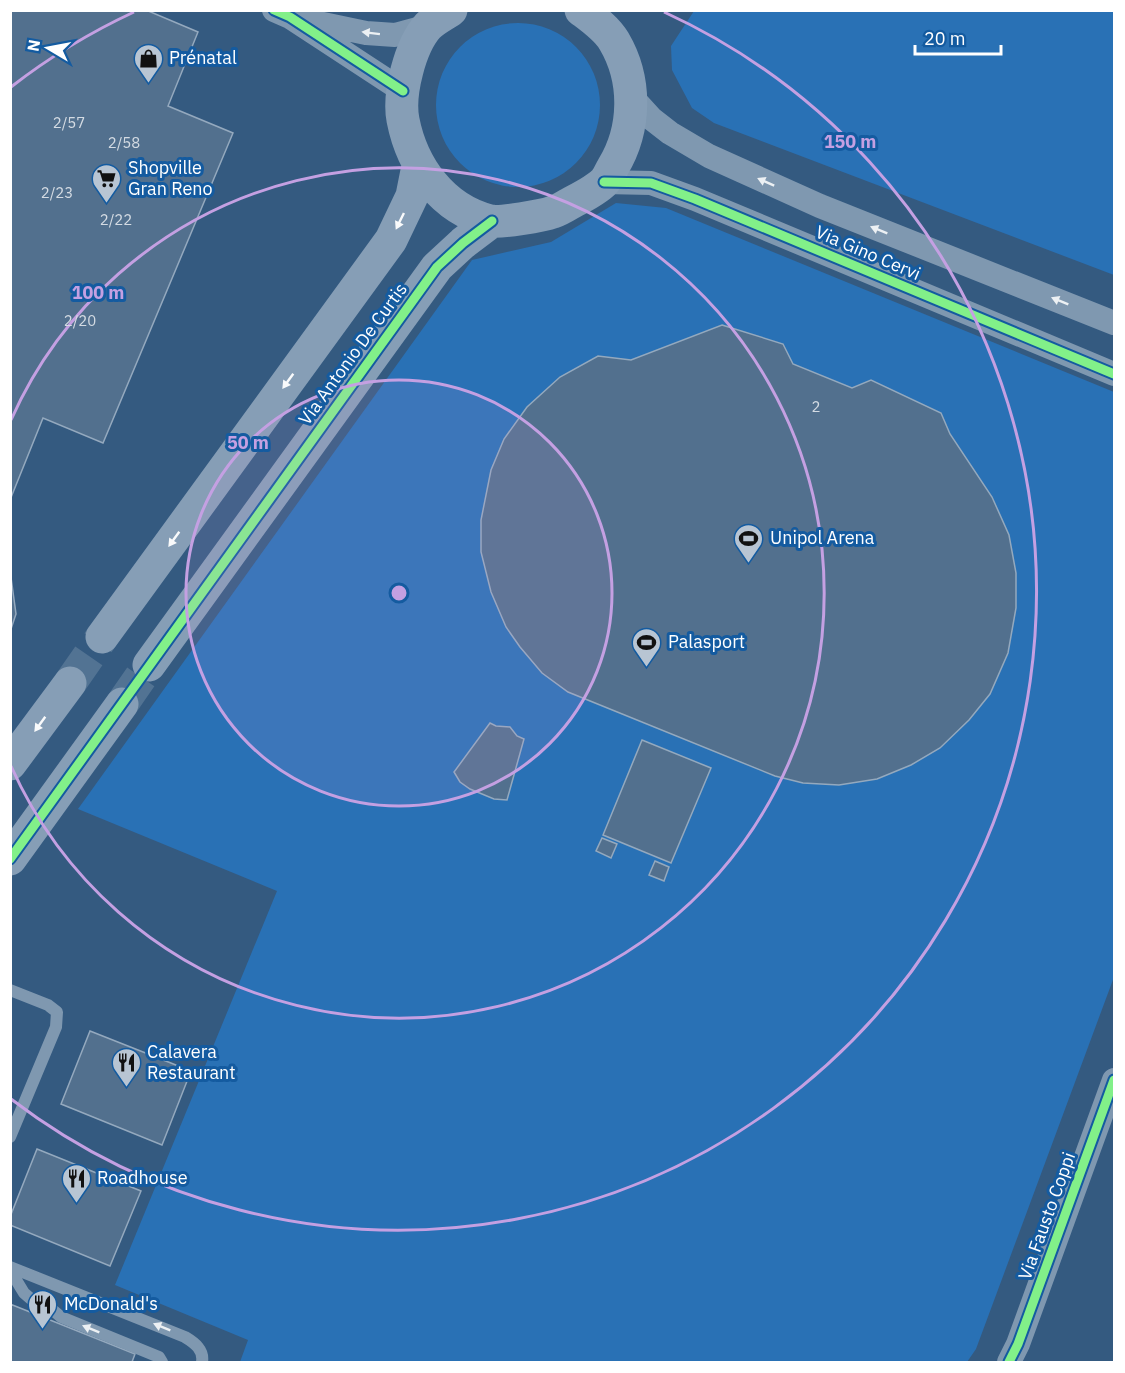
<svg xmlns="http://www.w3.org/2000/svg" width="1125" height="1373" viewBox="0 0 1125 1373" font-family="'IBM Plex Sans',sans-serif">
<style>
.green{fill:#2971b5}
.building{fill:#52708e;stroke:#94a9be;stroke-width:1.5}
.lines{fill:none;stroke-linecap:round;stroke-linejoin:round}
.secondary-tunnel{stroke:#527393;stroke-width:33;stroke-dasharray:33 16;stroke-linecap:butt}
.lane{stroke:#7f98b0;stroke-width:12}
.street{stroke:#7f98b0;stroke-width:24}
.secondary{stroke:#869eb6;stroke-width:33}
.cycleway-casing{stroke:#145ba0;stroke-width:13}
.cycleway{stroke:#82f089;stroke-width:9}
.oneway{fill:#ecf0f3}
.oneway2{fill:#f9fafb}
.ring{fill:none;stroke:#c4a0e2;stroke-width:3}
.labels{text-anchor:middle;stroke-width:6;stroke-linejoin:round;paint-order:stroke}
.number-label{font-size:15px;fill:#d4dbe3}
.poi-label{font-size:18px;fill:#fff;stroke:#145ba0;text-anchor:start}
.street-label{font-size:18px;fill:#fff;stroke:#145ba0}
.centre{fill:#c4a0e2;stroke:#145ba0;stroke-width:3}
.ring-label{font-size:18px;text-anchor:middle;font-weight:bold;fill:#c4a0e2;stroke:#145ba0;stroke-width:6;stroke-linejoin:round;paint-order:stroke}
</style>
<rect width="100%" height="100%" fill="#345a80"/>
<!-- green -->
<path class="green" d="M694,11H1114V275L714,123L692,108L672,70L671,46Z
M436 105a82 82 0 1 1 164 0a82 82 0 1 1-164 0Z
M616,203L666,208L1114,392V977L976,1349L967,1362H240L248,1340L115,1285L277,891L78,809L472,260L551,242Z"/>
<!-- building -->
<path class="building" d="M10,10H146L198,32L168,106L233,133L103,443L43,418L10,500Z
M722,325L783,344L793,364L852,388L871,380L941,413L950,434L992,497L1009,535L1016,573V608L1008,653L990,694L969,720L940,748L911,765L877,779L839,785L803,783L775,776L568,692L542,673L520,647L506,627L491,592L481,552V520L491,470L504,439L527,407L560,377L598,356L631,360Z
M722,325L783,344L793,364L852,388L871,380L941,413L950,434L992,497L1009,535L1016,573V608L1008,653L990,694L969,720L940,748L911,765L877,779L839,785L803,783L775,776L568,692L542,673L520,647L506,627L491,592L481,552V520L491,470L504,439L527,407L560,377L598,356L631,360Z
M10,570L16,614L10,632Z
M490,723L496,726L510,727L517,736L524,739L507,800L494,799L470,789L460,782L454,772Z
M642,740L711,768L671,863L603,835Z
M602,838L617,844L611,858L596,851Z
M655,861L669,867L664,881L649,875Z
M90,1031L191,1071L162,1145L61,1104Z
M37,1149L141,1191L110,1266L10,1225V1217Z
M10,1304L135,1354L132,1362H10Z"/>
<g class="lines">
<!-- secondary-tunnel -->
<path class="secondary-tunnel" d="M70,683L102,637
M122,704L149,665"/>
<!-- lane -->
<path class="lane" d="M10,990L48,1005L57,1012L56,1027L10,1137
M10,1267L185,1337C195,1343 204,1350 202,1362
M10,1270L24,1293L31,1299L48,1306L61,1317L159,1357L162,1362"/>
<!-- street -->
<path class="street" d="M274,10L290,17L403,91
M304,20L366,33L395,35L428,26
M631,96L652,119L670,133L709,156L820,206L1114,323
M604,182L651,183L695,199L1114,374
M1009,1362L1018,1344L1114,1080"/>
<!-- secondary -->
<path class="secondary" d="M451,10C444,15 434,20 428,26C410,46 398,94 403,120C412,166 442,209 490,221C500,223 542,216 553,212C559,210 564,207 569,204C580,198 595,191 604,182C608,178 610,172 613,167C636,129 637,80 614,41C606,28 593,19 581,10
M102,637L391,240L412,196L418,166
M149,665L437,267L463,243L492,221
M10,764L70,683
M10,859L122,704"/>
<defs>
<path id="cycleway" d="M274,10L290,17L403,91
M604,182L651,183L695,199L1114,374
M10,859L437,267L463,243L492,221
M1009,1362L1018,1344L1114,1080"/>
</defs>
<!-- cycleway casing -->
<use href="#cycleway" class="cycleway-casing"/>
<!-- cycleway -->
<use href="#cycleway" class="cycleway"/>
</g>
<!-- one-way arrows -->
<defs><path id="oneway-solid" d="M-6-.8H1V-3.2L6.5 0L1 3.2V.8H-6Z" transform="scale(1.5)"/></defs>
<g class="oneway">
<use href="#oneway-solid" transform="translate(371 33) rotate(-173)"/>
<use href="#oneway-solid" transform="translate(766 182) rotate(-156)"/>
<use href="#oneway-solid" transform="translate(879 230) rotate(-158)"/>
<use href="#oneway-solid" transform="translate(1060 301) rotate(-158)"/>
<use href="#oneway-solid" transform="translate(162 1327) rotate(-158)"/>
<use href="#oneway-solid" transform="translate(91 1329) rotate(-158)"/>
</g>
<g class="oneway2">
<use href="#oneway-solid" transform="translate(400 221) rotate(116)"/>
<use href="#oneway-solid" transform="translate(288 381) rotate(126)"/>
<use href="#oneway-solid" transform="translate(174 539) rotate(126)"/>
<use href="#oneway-solid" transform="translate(40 724) rotate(126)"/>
</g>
<!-- distance rings -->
<circle cx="399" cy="593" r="213" fill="#c4a0e2" fill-opacity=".12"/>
<g class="ring">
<circle cx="399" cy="593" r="213"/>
<path d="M11 420A425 425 0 1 1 11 766"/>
<path d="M11 87A638 638 0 0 1 134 12M664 12A638 638 0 1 1 11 1099"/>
</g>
<!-- icons -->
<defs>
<symbol id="shop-pin" viewBox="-11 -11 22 30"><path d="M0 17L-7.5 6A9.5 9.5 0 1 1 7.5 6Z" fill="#b8c5d3" stroke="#145ba0"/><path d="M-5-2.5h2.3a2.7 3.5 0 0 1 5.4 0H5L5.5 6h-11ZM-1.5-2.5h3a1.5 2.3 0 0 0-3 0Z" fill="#111"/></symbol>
<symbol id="supermarket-pin" viewBox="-11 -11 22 30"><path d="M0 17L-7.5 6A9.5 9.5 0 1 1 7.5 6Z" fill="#b8c5d3" stroke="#145ba0"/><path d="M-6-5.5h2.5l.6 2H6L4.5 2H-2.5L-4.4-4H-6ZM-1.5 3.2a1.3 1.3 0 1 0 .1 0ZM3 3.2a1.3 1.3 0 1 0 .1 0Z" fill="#111"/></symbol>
<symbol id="stadium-pin" viewBox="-11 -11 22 30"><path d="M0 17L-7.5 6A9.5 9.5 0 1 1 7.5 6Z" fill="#b8c5d3" stroke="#145ba0"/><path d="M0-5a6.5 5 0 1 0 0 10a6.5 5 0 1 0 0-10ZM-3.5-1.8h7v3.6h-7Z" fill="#111"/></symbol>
<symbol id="restaurant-pin" viewBox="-11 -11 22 30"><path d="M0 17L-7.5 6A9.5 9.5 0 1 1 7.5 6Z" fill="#b8c5d3" stroke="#145ba0"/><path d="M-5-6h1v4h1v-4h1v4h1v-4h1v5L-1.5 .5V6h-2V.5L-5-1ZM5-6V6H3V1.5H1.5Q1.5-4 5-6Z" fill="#111"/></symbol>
</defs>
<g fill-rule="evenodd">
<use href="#shop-pin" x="132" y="42" width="33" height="45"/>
<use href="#supermarket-pin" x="90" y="162" width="33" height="45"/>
<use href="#stadium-pin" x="732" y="522" width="33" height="45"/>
<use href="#stadium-pin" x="630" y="626" width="33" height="45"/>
<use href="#restaurant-pin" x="110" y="1046" width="33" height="45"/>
<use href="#restaurant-pin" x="60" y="1162" width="33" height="45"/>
<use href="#restaurant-pin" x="26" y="1288" width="33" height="45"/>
</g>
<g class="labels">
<!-- number labels -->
<g class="number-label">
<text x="69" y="128">2/57</text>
<text x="124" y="148">2/58</text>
<text x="57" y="198">2/23</text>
<text x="116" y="225">2/22</text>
<text x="80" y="326">2/20</text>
<text x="816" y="412">2</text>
</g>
<!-- poi labels -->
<g class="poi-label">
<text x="169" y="64">Prénatal</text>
<text x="128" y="174">Shopville<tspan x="128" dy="21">Gran Reno</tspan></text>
<text x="770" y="544">Unipol Arena</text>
<text x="668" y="648">Palasport</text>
<text x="147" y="1058">Calavera<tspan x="147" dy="21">Restaurant</tspan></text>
<text x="97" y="1184">Roadhouse</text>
<text x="64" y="1310">McDonald's</text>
</g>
<!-- street labels -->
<g class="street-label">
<text transform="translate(868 253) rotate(23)" y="6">Via Gino Cervi</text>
<text transform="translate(353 354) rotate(-54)" y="6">Via Antonio De Curtis</text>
<text transform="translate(1047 1216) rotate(-70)" y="6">Via Fausto Coppi</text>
</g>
</g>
<circle cx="399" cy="593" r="9" class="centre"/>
<g class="ring-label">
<text x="850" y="148">150 m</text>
<text x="98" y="299">100 m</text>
<text x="248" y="449">50 m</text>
</g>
<!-- border -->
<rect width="1125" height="1373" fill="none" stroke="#ffffff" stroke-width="24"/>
<!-- north arrow -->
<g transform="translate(48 48) rotate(280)" stroke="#145ba0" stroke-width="4.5" paint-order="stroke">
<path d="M0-4.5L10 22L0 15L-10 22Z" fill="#ffffff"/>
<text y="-9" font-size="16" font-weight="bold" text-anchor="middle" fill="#ffffff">N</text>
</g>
<!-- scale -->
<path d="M915 45v9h86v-9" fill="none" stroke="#ffffff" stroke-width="3"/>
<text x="924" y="45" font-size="18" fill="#ffffff" stroke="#145ba0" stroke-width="4.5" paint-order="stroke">20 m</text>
</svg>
